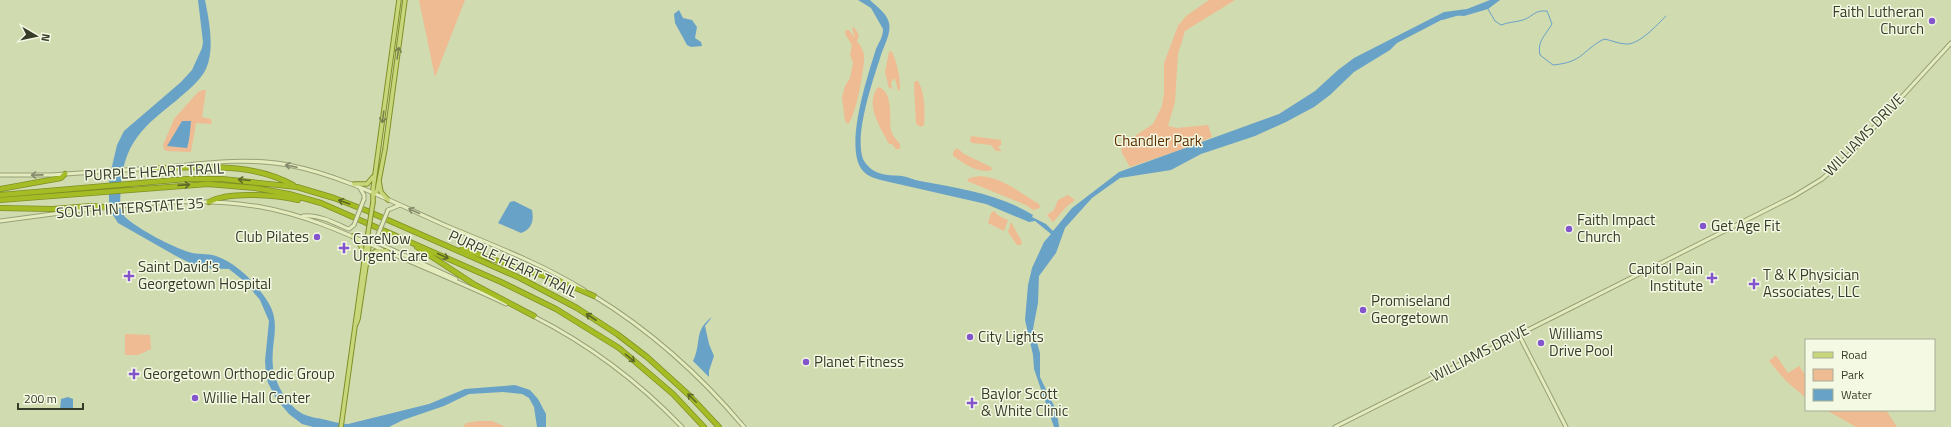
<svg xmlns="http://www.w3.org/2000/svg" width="1951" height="427" viewBox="0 0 1951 427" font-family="'Titillium Web',sans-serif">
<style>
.green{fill:#efbb92}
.water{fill:#69a2c7}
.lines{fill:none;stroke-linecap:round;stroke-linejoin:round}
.stream{stroke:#69a2c7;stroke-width:1}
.river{stroke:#69a2c7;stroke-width:4}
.secondary-casing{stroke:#98a178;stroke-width:5}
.primary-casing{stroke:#7e8f26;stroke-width:5.5}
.motorway-casing{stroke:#7e8f26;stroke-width:6}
.secondary{stroke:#e4ebbd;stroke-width:3}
.primary{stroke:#c9d77c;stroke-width:3.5}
.motorway{stroke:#a5bc24;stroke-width:4.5}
.secondary-bridge-casing{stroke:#98a178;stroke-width:5;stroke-linecap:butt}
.primary-bridge-casing{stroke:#7e8f26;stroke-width:5.5;stroke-linecap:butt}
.secondary-bridge{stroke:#e4ebbd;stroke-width:3}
.primary-bridge{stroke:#c9d77c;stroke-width:3.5}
.oneway{stroke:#79814e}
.oneway2{stroke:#858a6c}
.oneway3{stroke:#5e6827}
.poi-dot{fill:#8454cd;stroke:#f4f9e3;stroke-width:1.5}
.labels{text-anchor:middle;stroke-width:3;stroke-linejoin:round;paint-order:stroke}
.poi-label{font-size:15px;fill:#373b29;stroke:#f4f9e3;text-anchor:start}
.street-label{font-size:15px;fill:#373b29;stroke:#f4f9e3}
.park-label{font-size:15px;fill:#603100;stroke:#f4f9e3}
</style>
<rect width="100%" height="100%" fill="#d1dbb0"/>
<!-- green -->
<path class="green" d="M419,0H465L435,77Z
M1209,0H1235L1185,31L1178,54L1175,102L1168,126L1177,128L1208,125L1212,137L1183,149L1130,167L1122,153L1121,149L1126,142L1153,124L1162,106L1164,93V63L1178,26L1186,16Z
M854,27L859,35L857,41C860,45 863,49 864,55C865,66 856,117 848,124L845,121L842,97L845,86L850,78L853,63L850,54L852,45L845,34L846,30H849L855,38L852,28Z
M891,51C896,57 901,81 900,89L898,91L895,78L891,82L892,89L889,88L885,72L889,52Z
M915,81H918C925,93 925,111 924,125L921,127L916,124L914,84Z
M878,87C894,91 889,119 891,131C893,137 897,140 900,144V149H896L892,144H889C881,128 864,105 878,87Z
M203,90H206L202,117L211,119L212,124L196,123L191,152L166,151L164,149L163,145L174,119L198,92Z
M971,136L1001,140V145L998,147L1002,151H996L991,145L972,143L970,141Z
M957,148L964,154L991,167L992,170C978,174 965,164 953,156V152Z
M980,176C1004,178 1020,193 1039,204L1040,208L1033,210L1026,205L967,181L969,178Z
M1068,195L1075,200L1066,207L1053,222L1047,215L1054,210L1058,200Z
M994,211L999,216L1008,220L1004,231L988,223L991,213Z
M1011,222L1022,242L1021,245H1017L1008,232Z
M125,334L150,335L151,349L138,355H125Z
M1776,355L1788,373L1799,366L1806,376V398L1786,381L1769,361Z
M1826,410H1886L1897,427H1856Z
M479,421H492L506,427H463L466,423Z"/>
<!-- water -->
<path class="water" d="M198,0H205C209,20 215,49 206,69C200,81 187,91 177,100C144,126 123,143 121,188C120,197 119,209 125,217C138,229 172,247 189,252C197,255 207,253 216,256C236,263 254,281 266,299C283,323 270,341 273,367C275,384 288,406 303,414C311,418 321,418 330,421C336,422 341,424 348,424L429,404L465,389L515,385L530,390L538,399L546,414V427H537L534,407L529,398L522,394L503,392L469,394L444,406L403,420L389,427H313L302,424L289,414L277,400L268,383L266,375L265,361L269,321L260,300L244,281L229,269L200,268L176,256L118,223L111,212L109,202V179L117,145L124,131L181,82L192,70L202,48L203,42Z
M858,0H870C876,6 885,12 888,20C893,31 884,45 881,55C873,80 854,134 863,159C866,165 872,171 879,173C887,176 894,175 902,176C908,177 914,180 920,181C958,188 999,194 1033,215L1032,217L1046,224L1053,231L1072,208L1119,172L1279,114L1315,91L1338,70L1354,58L1444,12L1467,9L1490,0H1500L1488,9L1471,14L1464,16L1451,15L1397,43L1390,50L1354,72L1330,95L1314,107L1286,122L1255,136L1201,154L1171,170L1120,178L1092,198L1065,228L1056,253L1039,276L1038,303L1033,329L1040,353V377L1057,412L1059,427H1054L1034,369L1033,355L1025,320L1028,285L1032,268L1044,242L1051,234L1035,221L1029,222L986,204L885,181C877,179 868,177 863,171C843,149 868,75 876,49C879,42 883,37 883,29L871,8Z
M679,10L683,18L692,20L697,27L695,38L701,42L702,46L691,47L687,45L675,23L674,14Z
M182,121H191C190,130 190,139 187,148L167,146Z
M514,201L532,210C534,221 532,229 521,233L498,223L510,202Z
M712,317L705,326L709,344L714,356L709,371V377L693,361C702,343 693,331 712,317Z
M68,397L73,399V409L60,410L61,399Z"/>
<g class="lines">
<!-- stream -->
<path class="stream" d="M1488,9L1495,21L1501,25C1508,22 1517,22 1523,20C1534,16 1534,10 1547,11L1552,24C1545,36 1537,41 1540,55L1553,65C1584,62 1581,51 1604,39C1611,40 1619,44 1626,44C1639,45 1657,25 1666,16"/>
<!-- river -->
<path class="river" d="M1442,18L1459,13"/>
<defs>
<path id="secondary" d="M176,166C213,162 251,158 288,165C345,176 396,204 449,227C495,246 542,264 584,290
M0,175H51L153,168
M360,188L364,195V199
M103,208C156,202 208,198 261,207C307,215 349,235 392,254C430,270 468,286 506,304
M388,210L400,205
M303,216C317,214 333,222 346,228L349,229L354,225
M0,221L98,208
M377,237V242L380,244L456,279
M594,296C651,331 701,376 744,427
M533,316C588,344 639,382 682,427
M1518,333L1566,427
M1335,427L1794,196L1822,179L1846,158L1951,43"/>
<path id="primary" d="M379,181L381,192L388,200
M354,184H367L373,177
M374,194L377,191L385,149L405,0
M373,202V189L399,0
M353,236L361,246L363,254
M367,258L376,251H387
M356,324L358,319L369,246L367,243
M341,427L368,233"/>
<path id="motorway" d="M152,168C200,168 249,161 293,185
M0,189L61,178L65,174
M0,195L187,179H222L297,187L334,198L365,210L520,278L577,308L617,334L647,357L690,396L719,427
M0,200L208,184L255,188L289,194L321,203L501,282L556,309L619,348L673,394L704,427
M209,202C228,191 277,195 298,200
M0,208L53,209L91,206L105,207
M417,247L475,285L534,316
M462,249L562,282L594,296"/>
</defs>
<!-- secondary casing -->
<use href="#secondary" class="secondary-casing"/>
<!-- primary casing -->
<use href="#primary" class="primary-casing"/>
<!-- motorway casing -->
<use href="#motorway" class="motorway-casing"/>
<!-- secondary -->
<use href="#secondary" class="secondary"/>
<!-- primary -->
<use href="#primary" class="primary"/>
<!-- motorway -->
<use href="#motorway" class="motorway"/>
<defs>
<path id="secondary-bridge" d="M354,225L364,199
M377,237L388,210"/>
<path id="primary-bridge" d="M368,233L373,202"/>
</defs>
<!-- secondary-bridge casing -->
<use href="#secondary-bridge" class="secondary-bridge-casing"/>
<!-- primary-bridge casing -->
<use href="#primary-bridge" class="primary-bridge-casing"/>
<!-- secondary-bridge -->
<use href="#secondary-bridge" class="secondary-bridge"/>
<!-- primary-bridge -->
<use href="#primary-bridge" class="primary-bridge"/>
</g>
<!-- one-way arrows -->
<defs><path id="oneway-shaft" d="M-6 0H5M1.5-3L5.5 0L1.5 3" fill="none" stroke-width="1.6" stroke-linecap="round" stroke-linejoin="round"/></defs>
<g class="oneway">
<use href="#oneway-shaft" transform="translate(398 53) rotate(-81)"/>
<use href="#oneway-shaft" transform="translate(383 117) rotate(98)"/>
</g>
<g class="oneway2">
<use href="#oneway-shaft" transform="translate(291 166) rotate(-168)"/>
<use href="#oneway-shaft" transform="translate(37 175) rotate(179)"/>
<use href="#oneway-shaft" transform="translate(414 211) rotate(-156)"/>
</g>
<g class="oneway3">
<use href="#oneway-shaft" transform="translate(244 180) rotate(-175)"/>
<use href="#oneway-shaft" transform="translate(184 185) rotate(-4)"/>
<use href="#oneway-shaft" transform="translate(344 202) rotate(-160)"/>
<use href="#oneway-shaft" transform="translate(443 256) rotate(24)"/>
<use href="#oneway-shaft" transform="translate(591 317) rotate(-147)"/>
<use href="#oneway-shaft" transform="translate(630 358) rotate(39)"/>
<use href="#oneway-shaft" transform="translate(692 398) rotate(-135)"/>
</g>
<!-- markers -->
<g class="poi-dot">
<circle cx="1932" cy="21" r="4"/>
<circle cx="1703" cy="226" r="4"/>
<circle cx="1569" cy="229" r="4"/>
<circle cx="317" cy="237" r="4"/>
<path d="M342 242h4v4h4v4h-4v4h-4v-4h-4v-4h4z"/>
<path d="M127 270h4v4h4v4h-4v4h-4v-4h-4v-4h4z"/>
<path d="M1710 272h4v4h4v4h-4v4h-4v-4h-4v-4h4z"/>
<path d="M1752 278h4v4h4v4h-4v4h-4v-4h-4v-4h4z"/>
<circle cx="1363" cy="310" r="4"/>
<circle cx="970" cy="337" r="4"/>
<circle cx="1541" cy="343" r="4"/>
<circle cx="806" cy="362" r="4"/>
<path d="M132 368h4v4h4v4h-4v4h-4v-4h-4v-4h4z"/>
<circle cx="195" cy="398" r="4"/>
<path d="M970 397h4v4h4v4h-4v4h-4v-4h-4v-4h4z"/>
</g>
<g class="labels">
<!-- poi labels -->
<g class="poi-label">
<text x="1924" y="17" text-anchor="end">Faith Lutheran<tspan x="1924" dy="17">Church</tspan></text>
<text x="1577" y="225">Faith Impact<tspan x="1577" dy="17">Church</tspan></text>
<text x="1711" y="231">Get Age Fit</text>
<text x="309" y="242" text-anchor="end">Club Pilates</text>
<text x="353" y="244">CareNow<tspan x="353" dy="17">Urgent Care</tspan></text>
<text x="138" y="272">Saint David's<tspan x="138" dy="17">Georgetown Hospital</tspan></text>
<text x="1703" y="274" text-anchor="end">Capitol Pain<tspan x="1703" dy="17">Institute</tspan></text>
<text x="1763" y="280">T &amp; K Physician<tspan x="1763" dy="17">Associates, LLC</tspan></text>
<text x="1371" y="306">Promiseland<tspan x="1371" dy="17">Georgetown</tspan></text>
<text x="1549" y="339">Williams<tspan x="1549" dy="17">Drive Pool</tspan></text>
<text x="978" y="342">City Lights</text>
<text x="814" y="367">Planet Fitness</text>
<text x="143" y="379">Georgetown Orthopedic Group</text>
<text x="981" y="399">Baylor Scott<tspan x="981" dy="17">&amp; White Clinic</tspan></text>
<text x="203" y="403">Willie Hall Center</text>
</g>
<!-- street labels -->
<g class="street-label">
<text transform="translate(1864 135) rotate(-46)" y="5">WILLIAMS DRIVE</text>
<text transform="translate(154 172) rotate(-3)" y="5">PURPLE HEART TRAIL</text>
<text transform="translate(130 208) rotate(-4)" y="5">SOUTH INTERSTATE 35</text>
<text transform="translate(513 264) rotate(25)" y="5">PURPLE HEART TRAIL</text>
<text transform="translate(1480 353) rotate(-27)" y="5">WILLIAMS DRIVE</text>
</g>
<!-- park labels -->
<g class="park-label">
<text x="1158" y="146">Chandler Park</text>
</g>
</g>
<!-- legend -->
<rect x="1805" y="339" width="130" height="72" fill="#f4f9e3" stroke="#a8ad99"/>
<rect x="1813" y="352" width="20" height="6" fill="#c9d77c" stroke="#a8ad99"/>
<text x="1841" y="359" font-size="12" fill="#373b29">Road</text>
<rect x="1813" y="369" width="20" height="12" fill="#efbb92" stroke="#a8ad99"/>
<text x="1841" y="379" font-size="12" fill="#373b29">Park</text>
<rect x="1813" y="389" width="20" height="12" fill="#69a2c7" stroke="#a8ad99"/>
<text x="1841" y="399" font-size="12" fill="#373b29">Water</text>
<!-- north arrow -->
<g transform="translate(36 36) rotate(99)" stroke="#f4f9e3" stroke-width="3" paint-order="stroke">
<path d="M0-3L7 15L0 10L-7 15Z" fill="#373b29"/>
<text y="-6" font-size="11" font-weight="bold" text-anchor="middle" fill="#373b29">N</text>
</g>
<!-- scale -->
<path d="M18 403v6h65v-6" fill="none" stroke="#373b29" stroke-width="2"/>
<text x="24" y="403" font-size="12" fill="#373b29" stroke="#f4f9e3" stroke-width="3" paint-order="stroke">200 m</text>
</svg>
